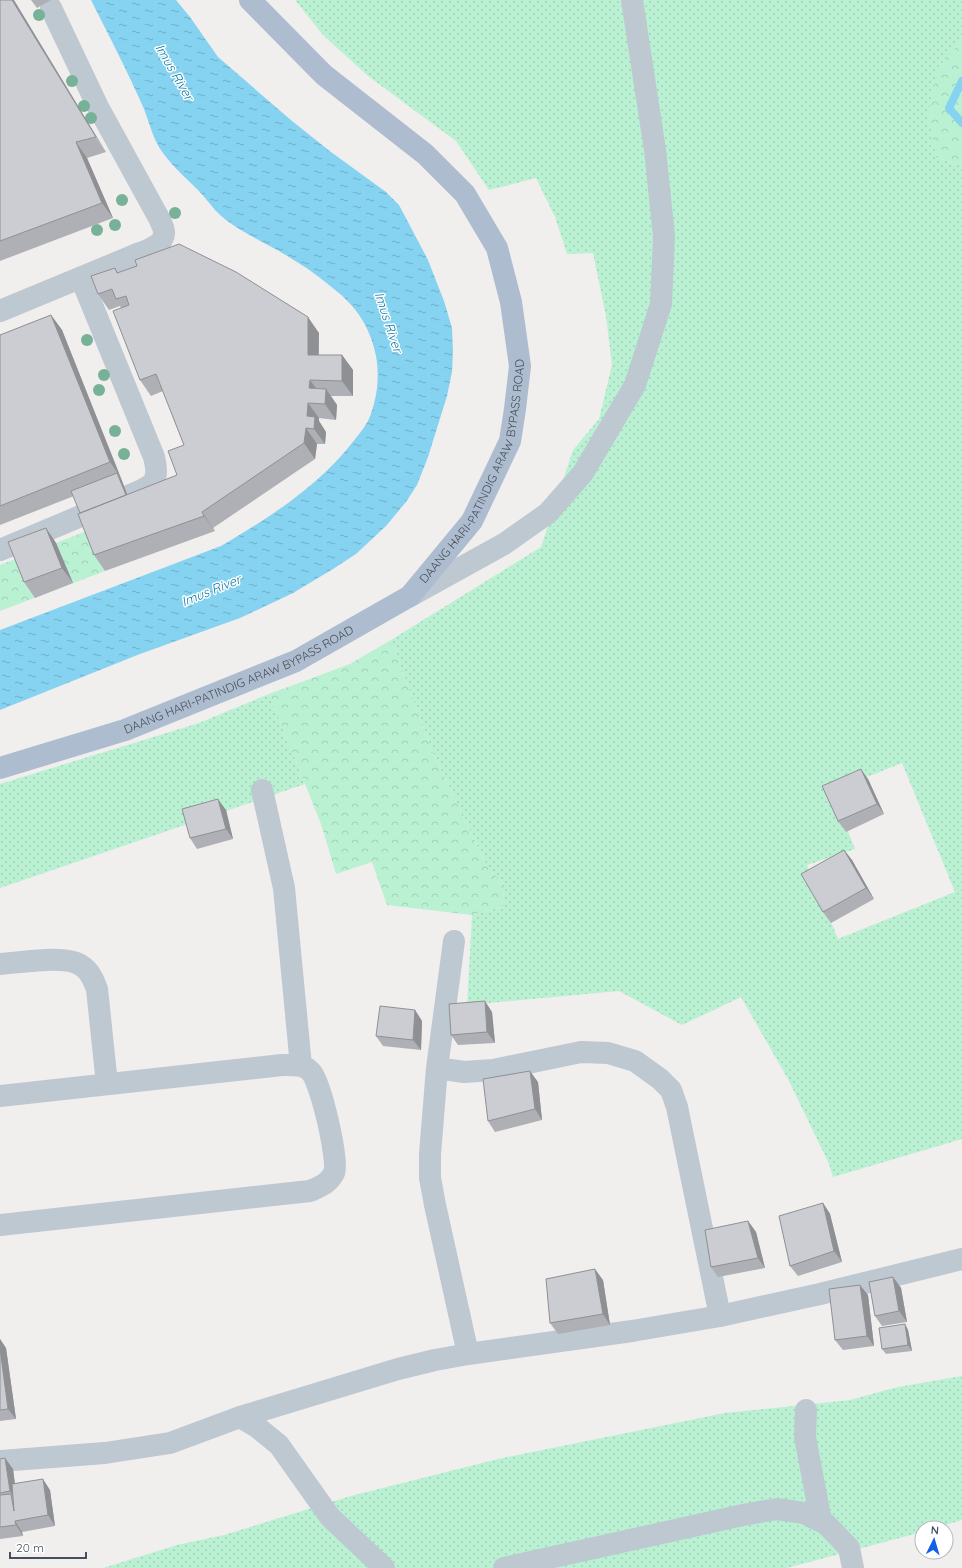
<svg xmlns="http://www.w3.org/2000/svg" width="962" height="1568" viewBox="0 0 962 1568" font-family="Quicksand,sans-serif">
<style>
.grass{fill:url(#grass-dots);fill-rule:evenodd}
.forest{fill:url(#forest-crowns)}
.water{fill:url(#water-ripples)}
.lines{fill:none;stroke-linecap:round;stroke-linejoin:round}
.stream{stroke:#85d3f0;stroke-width:8}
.minor{stroke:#bec8d1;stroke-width:22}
.major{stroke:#adbccf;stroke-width:22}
.tree{fill:#77b298}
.wall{fill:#afb0b5}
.shaded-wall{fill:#8e9094}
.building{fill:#cbcdd3;stroke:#8e9094}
.labels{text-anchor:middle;stroke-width:3;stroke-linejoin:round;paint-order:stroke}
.street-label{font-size:12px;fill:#46505d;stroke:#fff}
.water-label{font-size:13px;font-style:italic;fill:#077ba7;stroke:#fff}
</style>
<defs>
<pattern id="grass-dots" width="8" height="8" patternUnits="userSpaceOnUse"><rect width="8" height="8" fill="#baf1d3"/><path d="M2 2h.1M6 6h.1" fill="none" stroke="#a1d0b8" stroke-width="1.8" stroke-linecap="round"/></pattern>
<pattern id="forest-crowns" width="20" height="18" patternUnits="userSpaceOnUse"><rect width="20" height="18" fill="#baf1d3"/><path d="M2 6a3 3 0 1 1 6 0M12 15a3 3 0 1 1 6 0" fill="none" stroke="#a1d0b8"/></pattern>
<pattern id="water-ripples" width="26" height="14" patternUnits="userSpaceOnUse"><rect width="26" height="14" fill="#85d3f0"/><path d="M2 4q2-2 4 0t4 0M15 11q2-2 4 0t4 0" fill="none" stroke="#6faec6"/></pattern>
</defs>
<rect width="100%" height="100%" fill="#f1eeee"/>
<!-- grass -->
<path class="grass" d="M295,0H962V40L938,68L936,157L962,166V1139L833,1177L829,1164L788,1079L741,997L682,1025L619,991L467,1005L472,915L502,907L505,885L488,868L433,753L391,640L541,547L573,450L599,419L612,365L606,316L593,253L567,254L555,217L536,178L489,190L456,141L368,76L323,35ZM902,763L955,892L838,939L807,865L855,849L832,791Z
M269,694L305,784L0,888V784L199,723Z
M962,1376V1520L935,1528H922V1532L787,1568H103L177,1545L224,1535L351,1496L498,1459L725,1413L850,1400L898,1387Z"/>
<!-- forest -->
<path class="forest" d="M962,40V166L936,157L928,116L938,68Z
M89,530L105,571L0,611V565Z
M391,640L433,753L488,868L505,885L502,907L472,915L387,905L372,862L336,874L321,824L269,694L350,664Z"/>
<!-- water -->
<path class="water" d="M91,0H176L190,17L218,57L292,121L331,152L386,192L399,205L428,260L444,301L452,328L453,351L452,372L447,396L428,457L417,485L406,502L386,526L356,554L333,569L293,593L240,618L140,654L0,710V630L221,546C267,519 314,489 348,448C355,439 363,430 368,421C377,401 380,377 376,356C370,327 357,307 334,289C322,279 306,267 292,259C268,243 235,231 215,210C209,203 204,196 198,190C186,178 173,167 163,153C153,140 150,124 144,109C128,72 109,36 91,0Z"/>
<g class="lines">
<!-- stream -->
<path class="stream" d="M962,81L949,108L962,123"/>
<!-- minor -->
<path class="minor" d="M81,278L154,457C161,485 151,486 128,496
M0,311L135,255C145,251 165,245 164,232C164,228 161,223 160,220L98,107L51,8
M0,550L83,515
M410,596L504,544L548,513L583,473L635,385L661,304L664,236L655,150L632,0
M262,790L284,888L301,1066
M454,941L437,1068L430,1154V1178L435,1205L468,1354
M0,964C20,963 66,954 82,966C90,971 94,981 97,989L107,1084
M437,1068L464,1072L493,1070L581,1052L608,1053L635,1061L660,1079L671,1090L677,1107L720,1316
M0,1096L282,1065C293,1065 304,1064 311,1072C321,1083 339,1161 334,1173C328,1184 321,1186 310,1191L0,1225
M806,1410L805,1437L821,1521
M240,1417L257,1427L279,1445L330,1517L384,1568
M0,1461L105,1453L170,1443L240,1417L398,1369L435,1360L468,1354L632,1331L720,1316L820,1294L962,1259
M504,1568L743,1515L777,1509L804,1513L826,1524L849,1548L853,1568"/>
<!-- major -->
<path class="major" id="s1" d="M0,768L125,730L296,661L410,596L472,521L510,441L515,409L520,366L511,302L497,248L465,194L425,154L324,75L250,0"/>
</g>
<!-- trees -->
<g class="tree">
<circle cx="39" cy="15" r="6"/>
<circle cx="72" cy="81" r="6"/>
<circle cx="84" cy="106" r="6"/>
<circle cx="91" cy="118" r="6"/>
<circle cx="122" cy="200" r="6"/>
<circle cx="175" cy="213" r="6"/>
<circle cx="115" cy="225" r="6"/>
<circle cx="97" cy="230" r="6"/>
<circle cx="87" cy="340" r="6"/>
<circle cx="104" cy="375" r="6"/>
<circle cx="99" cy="390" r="6"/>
<circle cx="115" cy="431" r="6"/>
<circle cx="124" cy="454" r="6"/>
</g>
<!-- wall -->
<path class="wall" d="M0,0L106,152L87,158L113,218L0,261Z
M31,0H51L37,8Z
M115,268L118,273L319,333V355H342L353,370V396H331L337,405L336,420L319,418V421L326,432L325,444H317L315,459L213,528L215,531L105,571L94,555L80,513L74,496L0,525V335L51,315L62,330L127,495L177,475L184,445L163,391L151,396L140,380L121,308L120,306L109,310L98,294Z
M46,528L56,543L73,583L35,598L24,582Z
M868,779L884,814L846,832L838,821Z
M226,810L233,839L197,849L190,838Z
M844,850L852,860L874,899L831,923L823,912Z
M415,1010L422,1021L421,1050L383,1046L376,1036Z
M492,1012L495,1043L458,1045L451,1035Z
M538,1082L542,1120L495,1132L488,1121Z
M823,1203L830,1214L842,1262L798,1276L790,1266Z
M748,1221L756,1232L765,1268L718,1277L711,1267Z
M893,1277L901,1288L907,1322L882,1326L875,1316Z
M603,1280L610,1325L558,1334L550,1323Z
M868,1295L874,1346L843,1350L835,1340Z
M905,1324L908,1330L912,1351L886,1354L882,1349Z
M0,1339L6,1348L16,1419L0,1421Z
M5,1458L13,1469L15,1483L50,1490L55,1526L22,1532L23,1536L0,1539V1459Z"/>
<!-- shaded-wall -->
<path class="shaded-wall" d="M12,0H14L106,152L96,137Z
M76,142L87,158L113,218L102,203Z
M51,315L62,330L121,478L110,462Z
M308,317L319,333L318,371L308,355Z
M342,355L353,370V396L342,381Z
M310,380L321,395L309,388Z
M326,389L337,405L336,420L325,404Z
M308,403L319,418V421L326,432L325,444L314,429L307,416Z
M306,428L317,444L315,459L304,443Z
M117,473L121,478L134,512L130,506Z
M202,512L213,528L215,531L204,516Z
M46,528L56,543L73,583L62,568Z
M861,769L868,779L884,814L877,804Z
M218,799L226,810L233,839L226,829Z
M844,850L852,860L874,899L866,888Z
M485,1001L492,1012L495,1043L487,1032Z
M415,1010L422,1021L421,1050L413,1040Z
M530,1071L538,1082L542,1120L535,1109Z
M823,1203L830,1214L842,1262L834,1251Z
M748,1221L756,1232L765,1268L758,1258Z
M595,1269L603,1280L610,1325L603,1314Z
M893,1277L901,1288L907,1322L899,1311Z
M860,1285L868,1295L874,1346L867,1336Z
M905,1324L908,1330L912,1351L908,1345Z
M0,1339L6,1348L16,1419L8,1409L0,1348Z
M5,1458L13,1469L17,1502L10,1491Z
M43,1479L50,1490L55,1526L48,1515Z
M15,1521L22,1532L23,1536L16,1525Z"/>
<!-- building -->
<path class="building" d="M0,0H12L96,137L76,142L102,203L0,241Z
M179,244L236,272L308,317V355H342V381L310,380L309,388L326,389L325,404L308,403L307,416L315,417L314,429L306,428L304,443L202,512L204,516L94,555L78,514L177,475L168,451L184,445L156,374L140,380L113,311L129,305L126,296L116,299L112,289L98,294L91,276L115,268L117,273L137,266L135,260Z
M51,315L110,462L0,506V335Z
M117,473L126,495L80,513L71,491Z
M46,528L62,568L24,582L8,542Z
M861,769L877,804L838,821L822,786Z
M218,799L226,829L190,838L182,809Z
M844,850L866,888L823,912L801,874Z
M485,1001L487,1032L451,1035L449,1004Z
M380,1006L415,1010L413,1040L376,1036Z
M530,1071L535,1109L488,1121L483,1079Z
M823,1203L834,1251L790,1266L779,1216Z
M748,1221L758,1258L711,1267L705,1230Z
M595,1269L603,1314L550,1323L546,1279Z
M893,1277L899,1311L875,1316L869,1282Z
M860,1285L867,1336L835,1340L829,1289Z
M905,1324L908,1345L882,1349L879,1328Z
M0,1348L8,1409L0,1410Z
M5,1458L10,1491L0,1493V1459Z
M43,1479L48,1515L15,1521L16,1525L0,1527V1495L11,1494L14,1511L12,1484Z"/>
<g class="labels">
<!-- street labels -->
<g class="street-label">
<text dy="4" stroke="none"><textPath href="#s1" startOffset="590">DAANG HARI-PATINDIG ARAW BYPASS ROAD</textPath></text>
<text dy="4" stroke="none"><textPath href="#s1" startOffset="255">DAANG HARI-PATINDIG ARAW BYPASS ROAD</textPath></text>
</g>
<!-- water labels -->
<g class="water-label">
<text transform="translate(175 72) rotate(60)" y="5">Imus River</text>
<text transform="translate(389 322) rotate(72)" y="5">Imus River</text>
<text transform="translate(211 590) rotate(-22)" y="5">Imus River</text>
</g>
</g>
<!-- north arrow -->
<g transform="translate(934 1540) rotate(5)"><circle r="19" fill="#ffffff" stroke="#b5b9be"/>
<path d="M0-3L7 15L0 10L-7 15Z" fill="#1162e8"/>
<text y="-6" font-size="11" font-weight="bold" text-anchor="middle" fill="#46505d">N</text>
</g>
<!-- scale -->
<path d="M10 1552v6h76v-6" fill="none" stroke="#46505d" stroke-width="2"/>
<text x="16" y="1552" font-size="12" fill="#46505d" stroke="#ffffff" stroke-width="3" paint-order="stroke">20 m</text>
</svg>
